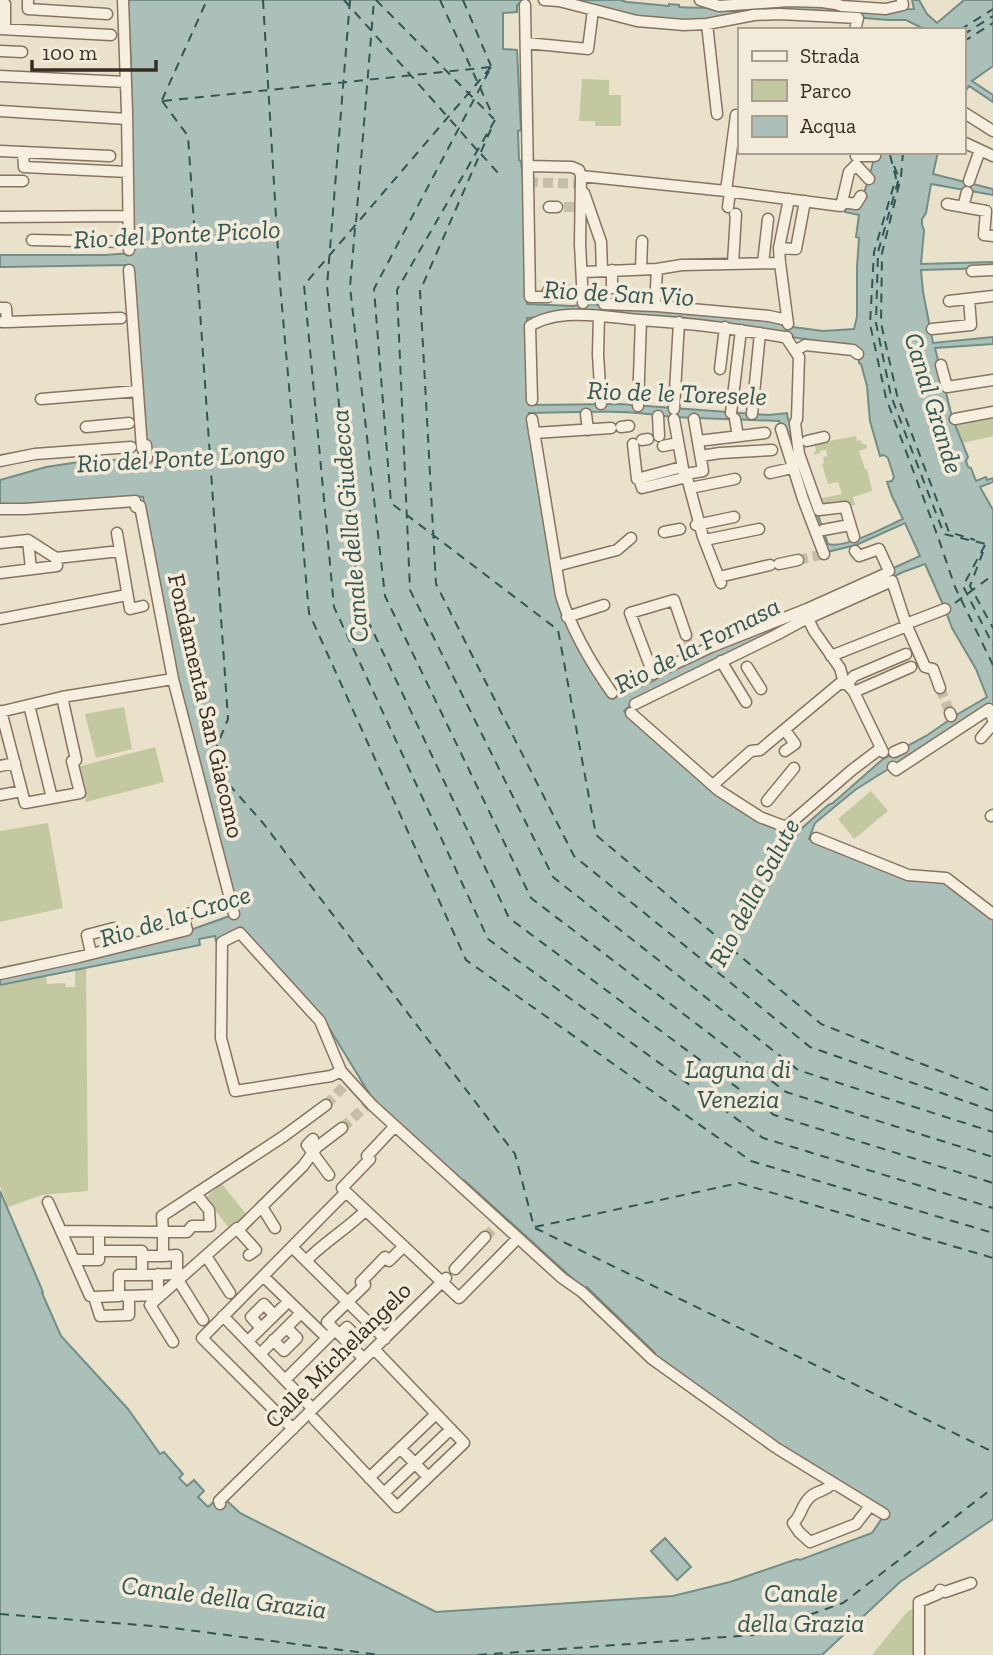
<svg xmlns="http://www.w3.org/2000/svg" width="993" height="1655" viewBox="0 0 993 1655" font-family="'Zilla Slab',serif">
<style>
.green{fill:#c4c8a0}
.water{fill:#abc0b9;stroke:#728e86;stroke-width:2;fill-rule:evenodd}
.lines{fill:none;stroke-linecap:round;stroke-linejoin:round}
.ferry{stroke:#345653;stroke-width:2;stroke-dasharray:9 7;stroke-linecap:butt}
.minor-tunnel{stroke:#c6bda9;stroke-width:10;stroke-dasharray:10 5;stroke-linecap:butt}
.minor-casing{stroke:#867461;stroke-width:13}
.minor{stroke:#f6eede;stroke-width:10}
.labels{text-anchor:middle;stroke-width:7;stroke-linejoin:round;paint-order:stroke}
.street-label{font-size:24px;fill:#382d23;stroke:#f3ebda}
.water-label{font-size:26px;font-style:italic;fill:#345653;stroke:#f3ebda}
</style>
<rect width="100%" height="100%" fill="#eae1cb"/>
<!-- green -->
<path class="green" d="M582,79L609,80V95H621V126H595V121H579Z
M993,413V436L963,443L955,421Z
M856,436L857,441L861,440L862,444H866L867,448L859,451L865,469H867L872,491L853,497L855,505L821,508L818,499L842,494L838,482L828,484L822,464L824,463L823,457L827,456L826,450L820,451V453L814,455V452L816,451L814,442H823Z
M124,707L132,749L96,758L85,714Z
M155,747L164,782L86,802L77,767Z
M871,791L888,811L854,839L838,819Z
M48,823L63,908L0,922V831Z
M86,968L88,1191L42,1195L8,1207L0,1186V985L46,975L47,984L65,983L66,987H75V970Z
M222,1184L247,1215L230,1229L205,1198Z
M916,1607L915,1655H872L907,1612Z"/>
<!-- water -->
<path class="water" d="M127,0H525L517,5V12L503,13V49L517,50L521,130L518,131L519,160L521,161L525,199L527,304L573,306L587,304L759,316L785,326L823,331L854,329L857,317V267L859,238L856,237L859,215L845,212L846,206L858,207L865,190L875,156L872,152H938L933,174L993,189V195L931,184L926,213L922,219V225L924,230L921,264L993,262V268L921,270L923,292L933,343L993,337V344L935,348L952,417L968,457L966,461L968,467L971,468L976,481L986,477L987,480L993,478V482L980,487L993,510V713L916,752L877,776L855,790L815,823L809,839L908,877L945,881L993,917V1519L900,1582L822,1655H0V1191L43,1292L42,1293L61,1336L128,1409L160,1454L164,1452L183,1474L179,1478L187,1486L194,1480L204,1491L198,1497L208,1507L216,1500H226L240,1513L436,1612L673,1596L730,1582L797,1559L800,1560L872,1533L887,1511L777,1444L654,1356L655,1353L587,1287L583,1288L464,1180L459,1181L375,1103L323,1018L244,934L216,941L215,936L199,939L200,945L0,985V978L182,933L238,913L176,676L143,497L135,496L134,499L0,505V480L46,467L79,462L145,458C142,392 140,330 128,265L0,267V255H105L132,253L131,60ZM569,315L792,337L828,343L859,358V363L861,364L867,386L870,421L880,456L884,455L888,458L894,477L892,481L887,482L892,496L903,519C885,527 845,549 828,544L797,454L792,426L788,419L787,413L769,415L620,404L529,405L527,318ZM529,413C576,412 625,409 671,417L779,421L794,468L827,552L856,545L905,523L920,556L654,676L655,680L624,695L622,692L613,699L595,674L557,597ZM925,564L945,609L952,628L976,669L987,697L958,714L926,736L883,759L833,803L828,805L801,829L797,835L715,792L624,711L634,702L903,572Z
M556,0H620L627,2L669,6V4L679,5V7C708,10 737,5 766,4C815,3 864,12 914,9L912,0H919L927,14L937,23L964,0H993V66L972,81L993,95V102L969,86L963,95V30H926L906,20H888L818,14L699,21L639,19Z
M665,1538L691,1567L677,1580L651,1551Z"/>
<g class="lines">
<!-- ferry -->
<path class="ferry" d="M263,0L280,284L309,613L466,960L751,1161L993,1233
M344,0L477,150
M350,0L327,286L359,602L509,918L774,1115L993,1183
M376,0L494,119
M440,0L493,116
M463,0L491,66
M960,30L993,9
M963,35L993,16
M963,42L993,23
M491,67L304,285L334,607L488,939L763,1138L993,1208
M489,71L374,289L391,503L558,630L596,835L821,1024L993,1092
M162,100L207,0
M162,101L188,136L228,719L210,763L263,823L515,1154L534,1227
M163,101L491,67
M495,120L397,290L410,590L553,877L798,1070L993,1132
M491,129L420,291L436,584L574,856L810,1047L993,1111
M903,152L901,177L882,253L881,323L897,395L949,532L975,540
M481,154L499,174
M890,155L896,178L874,252L870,324L886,398L938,537L955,587L993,665
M894,166L899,178L878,252L876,323L891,396L944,534L986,544
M356,222L374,0
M355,228L350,287L385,596L531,898L786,1092L993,1157
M985,545L963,586L993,645
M983,552L970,586L993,628
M955,603L993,575
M535,1227L739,1183L993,1258
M535,1228L993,1452
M0,1614L165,1627L380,1655
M478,1655L753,1635L843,1603L993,1488"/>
<!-- minor-tunnel -->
<path class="minor-tunnel" d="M528,182L581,184
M564,207H574
M798,560L820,555
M686,635L692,653
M940,688L950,713
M326,1105L344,1086
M342,1128L366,1106
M485,1237L494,1228"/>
<defs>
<path id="minor" d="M28,0V9L107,14
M123,0L127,112L129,250
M544,0L559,1L637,21L684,25L707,24L754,15L779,14L858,18L855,30
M700,0L719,6L789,1L822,2L836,4L842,6L886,9L903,5L902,0
M0,4H5V29
M525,5L530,297H548V291H570
M707,24L717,114
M0,29L111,35
M526,43L588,49L593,10
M0,51L22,52
M0,76L126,82
M0,111L127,119
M963,112L993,131
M963,142L993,156
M0,151L110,156
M23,152L24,167L128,172
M856,156H875
M856,165L869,179
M528,166L572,167L579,170L581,176
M0,181H23
M969,181L980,150
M726,191L736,115
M584,193L601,242L602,271
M842,202L849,172L856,165
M842,202L856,204L861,196
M947,204L986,211L984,235L993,236
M549,207H557
M728,207L730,192
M963,207L967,192
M0,217L128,216
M32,240L129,242
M779,248L796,249L805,201
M733,263L736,214H735
M763,263L768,219
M641,269L642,241
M129,270L142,448
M612,270V288L622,289V305
M972,271L993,270
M583,272L657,269L682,265L780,263
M949,301L993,296
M583,303L580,244L581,176L726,191L841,206L842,202
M604,304L657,306L769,316L787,320
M655,306L657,269
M0,308H6L7,322H2
M599,316L598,354L601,404
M7,322L121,318
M788,324L780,263L779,248L789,199
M932,329L971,325L969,299
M787,337V339L799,357L797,419L795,423L799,454L819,510L845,507L854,537
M795,351L805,345L853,350L858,354
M941,365L947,387L993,380
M720,369L725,327
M41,399L138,391
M532,400L530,326C559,307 607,317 640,320C689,323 736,329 784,337L787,339
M638,406L641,320
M674,409L679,322
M731,413L741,330
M586,414L588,430
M752,414L760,333
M658,416L659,436
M532,419L561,596C572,631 591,663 612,693
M674,419L684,474H686L703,537L721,583
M735,419L738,436
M955,419L993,412
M86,427L129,423
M621,427L629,426
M781,429L803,499L824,554
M534,433L611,428
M642,440L648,439
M698,441L765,433
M807,441L824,437
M633,444L637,479L682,467
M142,446L146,445L147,458H142
M663,446L678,443
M701,456L720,453L772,450
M0,461L35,454L131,447
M770,473L792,468
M686,474L703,471L694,419
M639,478L642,488L687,477
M690,488L735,479
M0,509H25L135,501L136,507L140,506L173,679L234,914
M696,525L734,517
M823,530L850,525
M664,532L680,529
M117,533L130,609L143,606
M28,540L31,569
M705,540L759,529
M0,543L28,540L56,558L120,551
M855,551L859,556L879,549L889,571
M779,564L798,560
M556,566L617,550L631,538
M0,573L57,566L56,558
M719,577L770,565
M567,617L604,605
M0,619L127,595
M808,619L814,631L840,668L844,683
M906,624L945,609
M686,635L674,600L630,613L653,674L711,647L807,609L885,574
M831,656L907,626
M721,661L746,702
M747,667L761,689
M933,669L940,688
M847,684L854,676L906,654
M854,692L911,667
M635,704L776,635L800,622L892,581L906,624L925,667L933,669
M29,705L52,798
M1,711L25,803L80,793L72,761L76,760L62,697
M0,712L62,697L173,679
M631,713L718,790L760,817L794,830
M950,713L951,716
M981,738L993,724
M785,751L795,744L785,730
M894,752L903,748
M0,766L15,763
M893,767L896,770L989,709L993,720
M713,785L751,751L760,750L839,684H847L854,692L883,752
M0,795L22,791
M767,801L794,768
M991,816L993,815
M786,827L852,770L881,748
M816,838L908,875L946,878L993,914
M91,954L87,935L114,928L119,947
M0,974L79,957L187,930L183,915L231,902
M341,1071L331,1076L235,1091L221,1038L222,942L240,933L320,1021L341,1071L372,1105L562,1278L582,1292L652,1359L775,1447
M313,1139L307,1145L329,1175
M346,1192L442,1282L446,1278
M346,1192L342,1188L370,1159L367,1156L395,1126
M48,1202L74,1260
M262,1207L275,1228
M238,1230L256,1250L249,1255
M61,1231L163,1232L162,1216L284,1136L326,1105
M99,1232V1260H74L90,1296L94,1297L100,1316L129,1315V1296
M292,1247L385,1339
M99,1251H142V1256
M206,1256L230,1293
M306,1261C324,1242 347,1229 365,1211
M455,1269L485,1237
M142,1275L177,1274V1255L163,1256
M263,1276L327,1338
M178,1280L203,1320
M125,1296L158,1295V1274
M94,1297L119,1296V1275H142V1256H163V1232H187L192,1226H210L209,1210L196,1194
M223,1316L313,1409
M261,1328L251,1317L264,1304L274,1315
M340,1334L347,1327L360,1340L352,1347
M273,1340L284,1351L297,1338L287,1328
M248,1341L289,1301
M173,1342L150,1305L237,1228L238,1230L303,1166L317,1147L342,1128
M260,1354L301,1313
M364,1359L327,1322L365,1285L361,1282L385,1257L389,1261L404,1246
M285,1380L331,1334
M314,1419L397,1507L464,1443L374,1349
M293,1429L202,1338L346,1192
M400,1448L428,1477
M778,1449L884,1514
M369,1478L436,1414
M833,1483C824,1493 816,1490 809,1498C801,1506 801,1517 793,1523L799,1532L810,1542L856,1524L870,1506
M384,1493L451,1429
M220,1504L219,1501L442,1282L459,1298L518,1238
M919,1655V1602L938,1594L940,1590L945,1592L971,1583"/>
</defs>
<!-- minor casing -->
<use href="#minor" class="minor-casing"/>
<!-- minor -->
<use href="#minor" class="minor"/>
</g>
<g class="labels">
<!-- street labels -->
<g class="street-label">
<text transform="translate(206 706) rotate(77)" y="8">Fondamenta San Giacomo</text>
<text transform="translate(338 1355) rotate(-45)" y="8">Calle Michelangelo</text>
</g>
<!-- water labels -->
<g class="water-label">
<text transform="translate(177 234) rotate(-3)" y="9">Rio del Ponte Picolo</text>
<text transform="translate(619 293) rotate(3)" y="9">Rio de San Vio</text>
<text transform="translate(677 393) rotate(2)" y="9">Rio de le Toresele</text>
<text transform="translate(934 403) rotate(73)" y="9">Canal Grande</text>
<text transform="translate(181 458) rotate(-3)" y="9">Rio del Ponte Longo</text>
<text transform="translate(349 526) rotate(-95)" y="9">Canale della Giudecca</text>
<text transform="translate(697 645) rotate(-27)" y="9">Rio de la Fornasa</text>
<text transform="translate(754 892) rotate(-62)" y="9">Rio della Salute</text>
<text transform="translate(175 916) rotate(-17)" y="9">Rio de la Croce</text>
<text x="738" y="1078">Laguna di<tspan x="738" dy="30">Venezia</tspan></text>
<text x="801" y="1602">Canale<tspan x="801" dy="30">della Grazia</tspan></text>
<text transform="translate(224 1597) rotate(7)" y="9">Canale della Grazia</text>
</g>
</g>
<!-- legend -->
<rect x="738" y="28" width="228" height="126" fill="#f3ebda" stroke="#a89f91" stroke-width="2"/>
<rect x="752" y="51" width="35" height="10" fill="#f6eede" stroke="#a89f91" stroke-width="2"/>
<text x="800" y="63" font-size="21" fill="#382d23">Strada</text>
<rect x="752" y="80" width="35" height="21" fill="#c4c8a0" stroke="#a89f91" stroke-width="2"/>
<text x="800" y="98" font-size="21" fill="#382d23">Parco</text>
<rect x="752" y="116" width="35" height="21" fill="#abc0b9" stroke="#a89f91" stroke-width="2"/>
<text x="800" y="133" font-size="21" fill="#382d23">Acqua</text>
<!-- scale -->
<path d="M32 60v10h124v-10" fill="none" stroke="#382d23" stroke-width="3.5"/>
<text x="42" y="60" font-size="21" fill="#382d23" stroke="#f3ebda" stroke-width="5" paint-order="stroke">100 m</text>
</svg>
